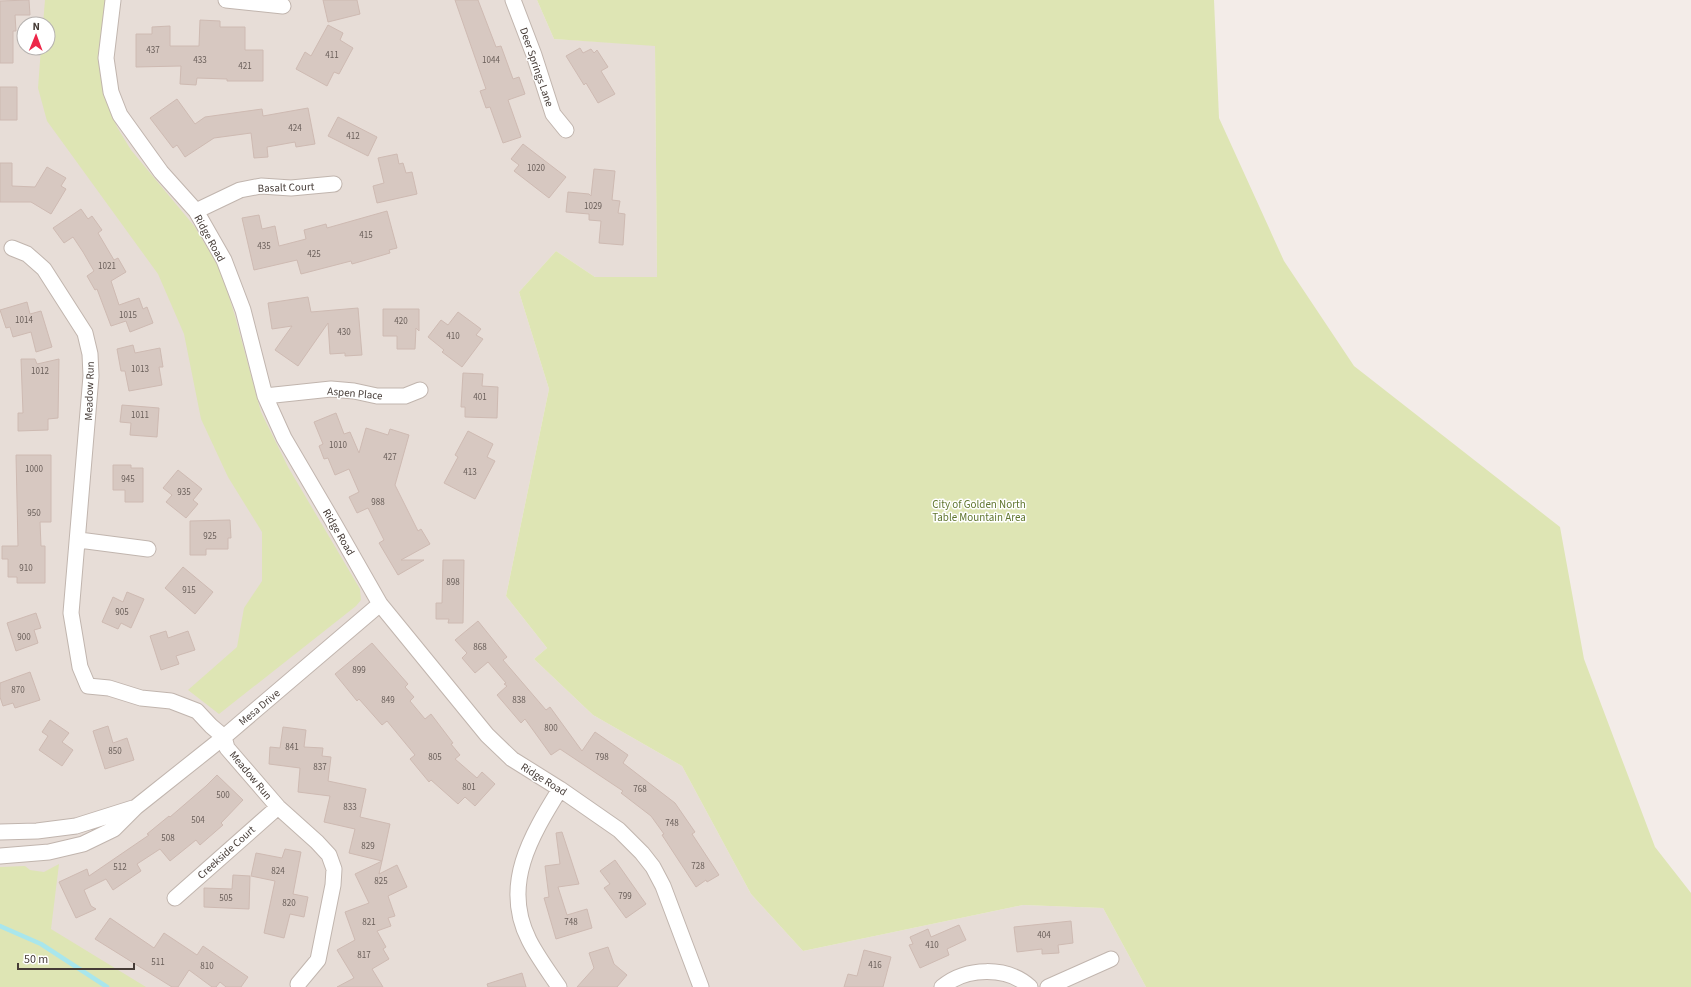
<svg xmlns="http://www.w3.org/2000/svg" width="1691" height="987" viewBox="0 0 1691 987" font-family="'Source Sans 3',sans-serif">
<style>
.residential{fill:#e7ddd7;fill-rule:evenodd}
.green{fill:#dee5b4}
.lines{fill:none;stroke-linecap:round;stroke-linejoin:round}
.stream{stroke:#a9e6ec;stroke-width:4.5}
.building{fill:#d7c8c1;stroke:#cebab2}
.street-casing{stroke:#c1b5ae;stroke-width:17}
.street{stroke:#fff;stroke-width:15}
.labels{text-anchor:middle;stroke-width:3;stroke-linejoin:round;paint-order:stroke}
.number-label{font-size:9px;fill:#6a5f5a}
.street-label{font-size:11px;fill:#463c37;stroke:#fff}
.park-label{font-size:11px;fill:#5f752e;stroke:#fff}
</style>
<rect width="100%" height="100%" fill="#f3ece8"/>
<!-- residential -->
<path class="residential" d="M0,0H537L554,39L655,45L657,277H595L556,251L519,292L549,389L506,596L547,648L534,659L593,715L682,766L751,894L803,951L1023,905L1103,908L1146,987H0ZM24,24H48V48H24Z"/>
<!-- green -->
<path class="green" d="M45,0H106L107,101L117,127L131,150L195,227L221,271L235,316L261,412L288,467L360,589L361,600L356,606L219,714L188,690L237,647L244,608L262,581V532L228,477L201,419L184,334L158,274L47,121L38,88L41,48H48V24H43Z
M537,0H1214L1219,118L1284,261L1354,366L1560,527L1584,659L1655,847L1691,893V987H1146L1103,908L1023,905L803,951L751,894L682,766L593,715L534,659L547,648L506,596L549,389L519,292L556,251L595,277H657L655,46L554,39Z
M59,864L51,929L146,987H0V867L25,866L30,870L44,872Z"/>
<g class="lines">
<!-- stream -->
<path class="stream" d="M0,926L41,944L107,987"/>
</g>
<!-- building -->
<path class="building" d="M29,0L30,15H15L16,31H13V63H0V1Z
M323,0H357L360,14L328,22Z
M455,0H478L496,47L501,46L513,79L519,77L525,94L508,100L521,137L503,143L490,107L486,108L480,91L486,89Z
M200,20L220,21V27H245V50H263V81H227V79L197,78L196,85L180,84L181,66L136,67V34H152V27L170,26V46H199Z
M328,25L343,33L340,40L353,48L339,74L334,72L327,86L296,69L305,52L311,56Z
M580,48L583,53L591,49L594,53L597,50L608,67L601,71L615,94L598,103L586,83L584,85L566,56Z
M0,87H17V120H0Z
M177,99L195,124L205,117L262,109L263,116L308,108L315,144L296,147L295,142L267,147L268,157L254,158L251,133L214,138L185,157L177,145L173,148L150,118Z
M338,117L377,137L368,156L328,136Z
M523,144L566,177L549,198L514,171L519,165L511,159Z
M397,154L399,164L403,163L406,173L412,172L417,194L377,203L373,186L384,183L378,158Z
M0,163H12V186L35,187L47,167L66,178L61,186L66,189L51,214L31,202H0Z
M594,169L615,171L612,200L620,201L618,213L625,214L623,245L599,243L601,221L589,220V214L566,212L568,192L589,194L591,196Z
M81,209L88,219L92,216L102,230L98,233L114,260L118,258L126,272L111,281L119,305L139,298L143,309L147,307L153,323L130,332L126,321L111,326L97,289L95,290L87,276L94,271L83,252L73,237L64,243L53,228Z
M387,211L397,248L389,250L390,253L352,264L351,261L301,274L297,260L254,270L242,218L259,215L262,229L275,226L279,246L306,239L304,230L326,224L327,228Z
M308,297L311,312L358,308L362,355L345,356V353L330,354L328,323L298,366L275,350L292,326L272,329L268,303Z
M27,302L30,314L41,311L52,347L36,352L31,332L13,337L10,327L6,328L0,310Z
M383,309H419V331L416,328L415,349H397V336H383Z
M458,312L481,329L476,335L483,339L462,367L442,352L444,350L428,337L441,320L448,325Z
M133,345L135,353L160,348L163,367H159L162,385L129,391L125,371H121L117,349Z
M21,359H35L37,364L59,359L58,418L48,419V430L18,431V413H23Z
M463,373L483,374L482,386L498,387L497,418L465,417V407H461Z
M122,405L159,408L157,437L130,435L131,423L120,422Z
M336,413L344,434L350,432L359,453L366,428L388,435L390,429L409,435L395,485L418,531L421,529L430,544L401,560H424L398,575L379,543L384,540L368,508L357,513L349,497L359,492L349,469L335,475L328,458L324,459L319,446L323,444L314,422Z
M468,431L493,444L487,457L495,461L475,499L444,483L458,457L455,455Z
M16,455H51V522H40L41,546H45V583H17V577H8V559H2V546H18Z
M113,465H131V468H143V502H125V490H113Z
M178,470L202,489L193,500L198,504L186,518L166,502L172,495L163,488Z
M230,520L231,538H228V549H206V555H190V521Z
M443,560H464L463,623H448L449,619H436V603H442Z
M183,567L213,592L195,614L165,588Z
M127,592L144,599L131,628L121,623L118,629L102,622L113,597L123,602Z
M36,613L41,628L34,630L38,643L16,651L7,623Z
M478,621L507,657L503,660L546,710L550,707L582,751L595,732L628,755L623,763L675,803L695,832L692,834L719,875L707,882L706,880L696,887L662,835L664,834L651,816L621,793L623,791L560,749L551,755L525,719L521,723L497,695L507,686L504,684L506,683L488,662L475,673L462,658L467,653L455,640Z
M166,631L168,638L188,631L195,650L176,656L179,664L161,670L150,636Z
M372,643L408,684L405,687L414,697L410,701L425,719L431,714L453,743L451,744L460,755L455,759L477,778L482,772L495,784L475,806L465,797L458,804L431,780L429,782L410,759L415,755L387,721L382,725L359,699L357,701L335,674Z
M30,672L40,700L15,708L13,703L3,706L0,697V683Z
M50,720L69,733L62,742L73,750L62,766L39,750L48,736L42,732Z
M108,726L113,743L127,738L134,760L105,769L93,731Z
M283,727L306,730L304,747L323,748L322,756L331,757L328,781L366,789L360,817L390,824L382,861L349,853L355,829L324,822L330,796L298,792L300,768L269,764L270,747L280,748Z
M217,775L243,800L221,823L223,825L200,845L196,840L170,861L160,849L137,864L141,871L113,890L106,879L84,890L91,906L96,909L76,918L59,882L87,869L89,876L149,835L147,834L169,816L170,817L206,786Z
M562,832L579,884L558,887L567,915L587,909L592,928L556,939L544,898L549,897L545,866L560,864L556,833Z
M285,849L301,852L293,894L308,897L304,917L290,914L284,938L264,933L275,881L251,876L256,853L282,858Z
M615,860L646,904L626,918L604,888L610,884L600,871Z
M382,861L379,874L397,865L407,887L388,896L395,916L388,918L391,926L377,931L386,947L383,949L389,959L372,969L383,987H337L354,978L337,950L355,940L345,912L369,903L355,874Z
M233,875L250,876L249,909L204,907V888L232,889Z
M110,918L154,948L164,933L197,955L203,946L248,977L241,987H226L220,982L216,987H212L189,970L178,987H172L95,939Z
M1071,921L1073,943L1058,945L1059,953L1042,954V949L1017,952L1014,927Z
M959,925L966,940L947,949L949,955L920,968L909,945L913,944L910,937L928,929L931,937Z
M608,947L614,964L627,975L617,987H577L594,968L589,953Z
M864,950L891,957L883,987H844L848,974L857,976Z
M522,973L526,987H488L487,984Z"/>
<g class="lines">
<defs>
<path id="street" d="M113,0L106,58L111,92L120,115L161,172L196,211L224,260L243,310L265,396L284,438L335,525L380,604L487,735L512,759L560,789L619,830L642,853L653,867L663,886L701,987
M226,0L283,6
M513,0L534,55L553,114L566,130
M196,211L240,190L261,186L291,188L334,184
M12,248L27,254L44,269L85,333L90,354L91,376L71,613L80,667L88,686L109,688L141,698L171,701L197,711L211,726L224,737L227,748L278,807L317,842L329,855L334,869L333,885L318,960L298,984
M265,396L331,389L354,391L377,396H405L420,390
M79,540L148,549
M0,832L37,831L76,826L133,808
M0,856L49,852L83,844L114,829L136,807L224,737L380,604
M175,898L278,807
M559,987C549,972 537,956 529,940C501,885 531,836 560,789
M942,987C966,967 1007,966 1030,987
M1048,987L1111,959"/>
</defs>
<!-- street casing -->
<use href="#street" class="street-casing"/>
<!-- street -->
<use href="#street" class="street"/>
</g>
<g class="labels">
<!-- number labels -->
<g class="number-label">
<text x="153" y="53">437</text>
<text x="332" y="58">411</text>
<text x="200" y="63">433</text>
<text x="491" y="63">1044</text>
<text x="245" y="69">421</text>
<text x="295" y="131">424</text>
<text x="353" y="139">412</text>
<text x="536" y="171">1020</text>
<text x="593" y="209">1029</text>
<text x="366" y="238">415</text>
<text x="264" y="249">435</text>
<text x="314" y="257">425</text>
<text x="107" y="269">1021</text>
<text x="128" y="318">1015</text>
<text x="24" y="323">1014</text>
<text x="401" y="324">420</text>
<text x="344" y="335">430</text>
<text x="453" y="339">410</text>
<text x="140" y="372">1013</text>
<text x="40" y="374">1012</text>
<text x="480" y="400">401</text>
<text x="140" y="418">1011</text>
<text x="338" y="448">1010</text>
<text x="390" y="460">427</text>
<text x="34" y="472">1000</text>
<text x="470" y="475">413</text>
<text x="128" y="482">945</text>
<text x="184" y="495">935</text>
<text x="378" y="505">988</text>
<text x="34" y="516">950</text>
<text x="210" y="539">925</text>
<text x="26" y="571">910</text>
<text x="453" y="585">898</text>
<text x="189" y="593">915</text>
<text x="122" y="615">905</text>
<text x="24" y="640">900</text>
<text x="480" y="650">868</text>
<text x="359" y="673">899</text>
<text x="18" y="693">870</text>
<text x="388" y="703">849</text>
<text x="519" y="703">838</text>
<text x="551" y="731">800</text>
<text x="292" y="750">841</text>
<text x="115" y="754">850</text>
<text x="435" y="760">805</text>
<text x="602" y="760">798</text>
<text x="320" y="770">837</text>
<text x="469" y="790">801</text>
<text x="640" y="792">768</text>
<text x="223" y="798">500</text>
<text x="350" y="810">833</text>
<text x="198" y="823">504</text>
<text x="672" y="826">748</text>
<text x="168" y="841">508</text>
<text x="368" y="849">829</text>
<text x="698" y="869">728</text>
<text x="120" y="870">512</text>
<text x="278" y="874">824</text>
<text x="381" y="884">825</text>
<text x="625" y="899">799</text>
<text x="226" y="901">505</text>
<text x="289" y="906">820</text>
<text x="369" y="925">821</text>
<text x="571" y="925">748</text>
<text x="1044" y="938">404</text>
<text x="932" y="948">410</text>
<text x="364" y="958">817</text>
<text x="158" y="965">511</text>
<text x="875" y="968">416</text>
<text x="207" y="969">810</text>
</g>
<!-- street labels -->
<g class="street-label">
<text transform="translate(537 67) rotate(71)" y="4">Deer Springs Lane</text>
<text transform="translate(286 187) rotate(-2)" y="4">Basalt Court</text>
<text transform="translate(210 238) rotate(61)" y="4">Ridge Road</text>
<text transform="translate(89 391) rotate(-88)" y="4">Meadow Run</text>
<text transform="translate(355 393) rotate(5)" y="4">Aspen Place</text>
<text transform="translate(339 532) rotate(60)" y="4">Ridge Road</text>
<text transform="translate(259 707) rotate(-40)" y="4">Mesa Drive</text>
<text transform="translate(251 775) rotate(50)" y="4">Meadow Run</text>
<text transform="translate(544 779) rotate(32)" y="4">Ridge Road</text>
<text transform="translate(226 852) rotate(-42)" y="4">Creekside Court</text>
</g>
<!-- park labels -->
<g class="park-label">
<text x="979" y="508">City of Golden North<tspan x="979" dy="13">Table Mountain Area</tspan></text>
</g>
</g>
<!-- north arrow -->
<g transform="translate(36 36) rotate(1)"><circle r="19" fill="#ffffff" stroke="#b5b1af"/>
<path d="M0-3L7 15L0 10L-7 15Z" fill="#ed2648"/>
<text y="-6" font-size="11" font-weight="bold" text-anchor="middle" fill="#463c37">N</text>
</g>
<!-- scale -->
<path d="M18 963v6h116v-6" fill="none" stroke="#463c37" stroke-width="2"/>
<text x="24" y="963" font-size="12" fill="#463c37" stroke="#ffffff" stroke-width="3" paint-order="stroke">50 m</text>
</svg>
